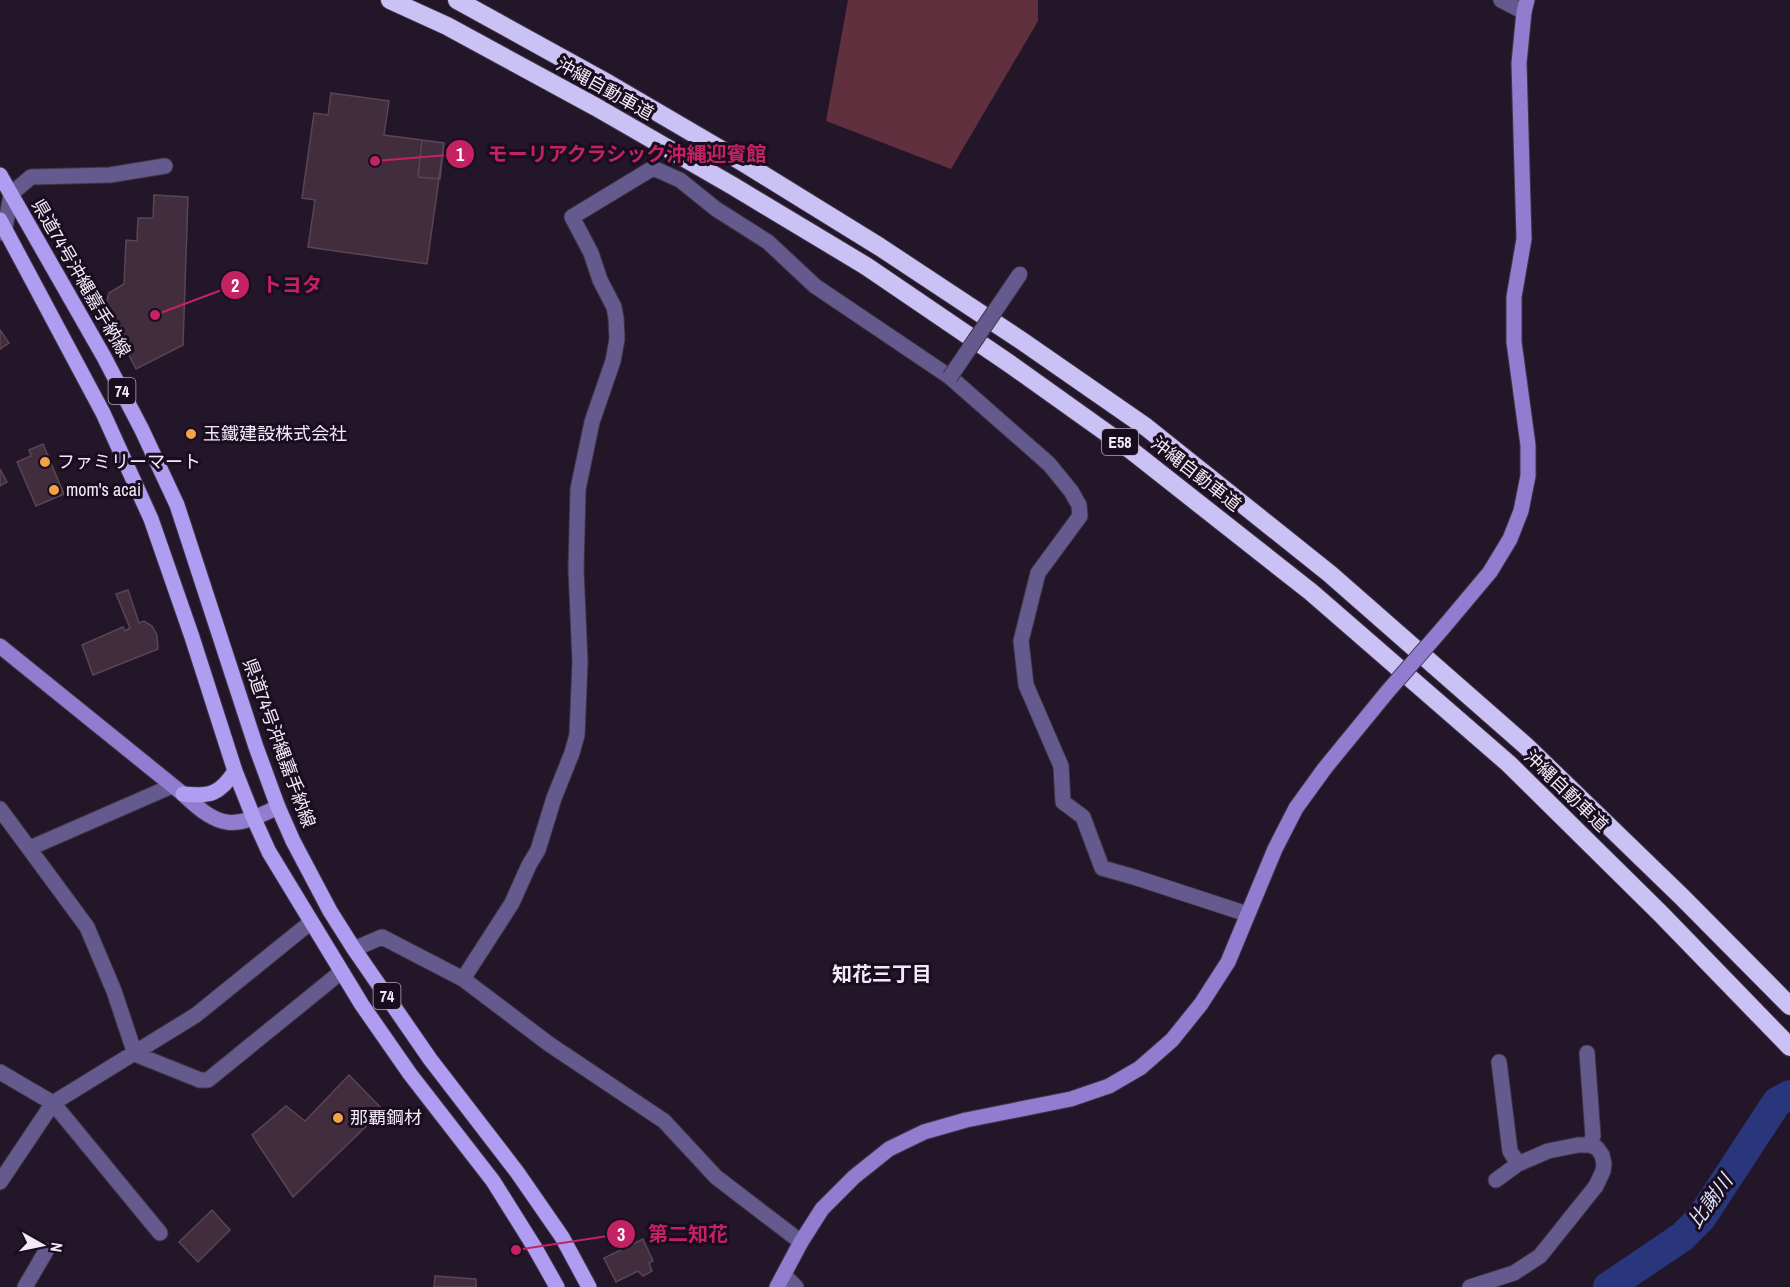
<svg xmlns="http://www.w3.org/2000/svg" width="1790" height="1287" viewBox="0 0 1790 1287" font-family="'Archivo Narrow','Noto Sans JP',sans-serif">
<style>
.green{fill:#60303f}
.lines{fill:none;stroke-linecap:round;stroke-linejoin:round}
.river{stroke:#29367c;stroke-width:30}
.building{fill:#422d3c;stroke:#5b4454;stroke-width:1.5}
.street-casing{stroke:#403446;stroke-width:17}
.secondary-casing{stroke:#403446;stroke-width:17}
.primary-casing{stroke:#403446;stroke-width:17}
.highway-casing{stroke:#403446;stroke-width:20}
.street{stroke:#655a8d;stroke-width:15}
.secondary{stroke:#907dcf;stroke-width:15}
.primary{stroke:#af9df2;stroke-width:15}
.highway{stroke:#cac1f4;stroke-width:18}
.street-bridge-casing{stroke:#403446;stroke-width:17;stroke-linecap:butt}
.secondary-bridge-casing{stroke:#403446;stroke-width:17;stroke-linecap:butt}
.street-bridge{stroke:#655a8d;stroke-width:15}
.secondary-bridge{stroke:#907dcf;stroke-width:15}
.poi-dot{fill:#f4a344;stroke:#190d1f;stroke-width:2}
.labels{text-anchor:middle;stroke-width:6;stroke-linejoin:round;paint-order:stroke}
.shield{fill:#190d1f;stroke:#b2a8b6;stroke-width:1.5}
.shield-label{font-size:16px;font-weight:bold;fill:#f3eaf7}
.street-label{font-size:18px;fill:#f3eaf7;stroke:#190d1f}
.poi-label{font-size:18px;fill:#f3eaf7;stroke:#190d1f;text-anchor:start}
.neighbourhood-label{font-size:20px;font-weight:bold;fill:#f3eaf7;stroke:#190d1f}
.water-label{font-size:20px;font-style:italic;fill:#dce3f8;stroke:#190d1f}
.leader{fill:none;stroke:#c42263;stroke-width:2}
.callout-dot{fill:#c42263;stroke:#190d1f;stroke-width:2}
.mark-label{font-size:18px;text-anchor:middle;font-weight:bold;fill:#fff}
.callout-label{font-size:20px;text-anchor:middle;font-weight:bold;fill:#c42263;stroke:#190d1f;stroke-width:6;stroke-linejoin:round;paint-order:stroke}
</style>
<rect width="100%" height="100%" fill="#231629"/>
<!-- green -->
<path class="green" d="M848,0H1038V21L951,169L826,121Z"/>
<g class="lines">
<!-- river -->
<path class="river" d="M1608,1287L1682,1237L1701,1218L1777,1102L1790,1095"/>
</g>
<!-- building -->
<path class="building" d="M331,93L389,101L384,135L444,143L427,264L308,247L315,200L302,198L314,113L328,115Z
M422,140L444,143L440,179L418,177Z
M154,195L188,197L183,345L136,369L105,308L109,293L124,284L126,240L137,241L138,218H153Z
M0,330L9,343L0,349Z
M43,444L64,494L36,506L17,462L31,456L29,450Z
M0,469L7,482L0,486Z
M128,590L139,623L144,621L152,626L157,635L158,649L93,675L82,645L123,627L125,631L130,628L116,594Z
M349,1075L383,1110L293,1197L252,1135L286,1106L305,1121Z
M212,1210L230,1230L198,1262L179,1242Z
M643,1239L653,1261L649,1263L652,1271L643,1276L638,1271L616,1282L604,1258Z
M435,1276L476,1279V1287H434Z"/>
<g class="lines">
<defs>
<path id="street" d="M1501,0L1524,12
M0,233L5,228L11,194L31,177L110,175L165,166
M0,809L87,927L114,991L135,1054L200,1080H208L341,972
M30,848L172,786
M354,949L382,937L463,979L549,1044L664,1121L716,1177L801,1242
M463,979L512,903L529,865L538,850L554,798L572,753L577,735L580,662L576,569L578,489L592,422L613,361L617,339L616,318L614,307L600,280L591,253L572,217L653,168L680,180L716,209L768,242L815,286L950,377L1049,464L1071,491L1079,505L1080,516L1038,573L1021,641L1026,685L1061,766L1063,802L1083,817L1102,868L1134,877L1247,914
M1587,1053L1593,1136L1590,1145
M1499,1062L1510,1151L1518,1164
M0,1072L53,1103L160,1233
M0,1182L53,1103L196,1015L311,922
M784,1275L796,1287
M25,1287L46,1251
M1470,1287L1514,1273L1540,1256L1596,1186L1603,1171L1604,1164L1602,1155L1597,1148L1590,1145H1578L1548,1151L1518,1164L1496,1180"/>
<path id="secondary" d="M1443,628L1490,572L1510,539L1521,511L1528,476V445L1514,342V297L1524,239L1519,63L1524,12L1527,0
M0,646L183,794C221,830 233,829 278,807
M777,1287L801,1242L822,1209L854,1177L889,1149L924,1132L966,1120L1071,1099L1109,1086L1140,1068L1172,1040L1201,1004L1228,962L1275,849L1296,808L1325,768L1388,691"/>
<path id="primary" d="M0,175L104,357L142,430L177,505L256,747L278,807L293,841L330,911L354,949L430,1059L517,1172L562,1237L589,1287
M0,220L103,413L151,519L192,637L235,771L254,819L269,852L362,1005L410,1074L493,1181L535,1248L557,1287
M183,794C210,797 220,794 235,771"/>
<path id="highway" d="M390,0L447,26L596,107L733,186L866,266L1010,364L1132,451L1311,592L1509,764L1660,913L1790,1047
M457,0L609,84L744,163L880,247L1022,341L1146,427L1330,574L1526,746L1682,897L1790,1006"/>
</defs>
<!-- street casing -->
<use href="#street" class="street-casing"/>
<!-- secondary casing -->
<use href="#secondary" class="secondary-casing"/>
<!-- primary casing -->
<use href="#primary" class="primary-casing"/>
<!-- highway casing -->
<use href="#highway" class="highway-casing"/>
<!-- street -->
<use href="#street" class="street"/>
<!-- secondary -->
<use href="#secondary" class="secondary"/>
<!-- primary -->
<use href="#primary" class="primary"/>
<!-- highway -->
<use href="#highway" class="highway"/>
<defs>
<path id="street-bridge" d="M950,377L1020,274"/>
<path id="secondary-bridge" d="M1388,691L1443,628"/>
</defs>
<!-- street-bridge casing -->
<use href="#street-bridge" class="street-bridge-casing"/>
<!-- secondary-bridge casing -->
<use href="#secondary-bridge" class="secondary-bridge-casing"/>
<!-- street-bridge -->
<use href="#street-bridge" class="street-bridge"/>
<!-- secondary-bridge -->
<use href="#secondary-bridge" class="secondary-bridge"/>
</g>
<!-- markers -->
<g class="poi-dot">
<circle cx="191" cy="434" r="6"/>
<circle cx="45" cy="462" r="6"/>
<circle cx="54" cy="490" r="6"/>
<circle cx="338" cy="1118" r="6"/>
</g>
<g class="labels">
<!-- shield labels -->
<g class="shield">
<rect x="108.5" y="378" width="27" height="26" rx="4.5"/>
<rect x="1102" y="429" width="36" height="26" rx="4.5"/>
<rect x="373.5" y="983" width="27" height="26" rx="4.5"/>
</g>
<g class="shield-label">
<text x="122" y="397">74</text>
<text x="1120" y="448">E58</text>
<text x="387" y="1002">74</text>
</g>
<!-- street labels -->
<g class="street-label">
<text transform="translate(605 89) rotate(29)" y="6">沖縄自動車道</text>
<text transform="translate(81 278) rotate(60)" y="6">県道74号沖縄嘉手納線</text>
<text transform="translate(1196 474) rotate(38)" y="6">沖縄自動車道</text>
<text transform="translate(279 743) rotate(70)" y="6">県道74号沖縄嘉手納線</text>
<text transform="translate(1566 791) rotate(44)" y="6">沖縄自動車道</text>
</g>
<!-- poi labels -->
<g class="poi-label">
<text x="203" y="440">玉鐵建設株式会社</text>
<text x="57" y="468">ファミリーマート</text>
<text x="66" y="496">mom's acai</text>
<text x="350" y="1124">那覇鋼材</text>
</g>
<!-- neighbourhood labels -->
<g class="neighbourhood-label">
<text x="882" y="981">知花三丁目</text>
</g>
<!-- water labels -->
<g class="water-label">
<text transform="translate(1710 1201) rotate(-54)" y="7">比謝川</text>
</g>
</g>
<!-- callouts -->
<path class="leader" d="M375 161L460 154M155 315L235 285M516 1250L621 1234"/>
<g class="callout-dot">
<circle cx="375" cy="161" r="6"/>
<circle cx="155" cy="315" r="6"/>
<circle cx="516" cy="1250" r="6"/>
<circle cx="460" cy="154" r="15"/>
<circle cx="235" cy="285" r="15"/>
<circle cx="621" cy="1234" r="15"/>
</g>
<g class="mark-label">
<text x="460" y="161">1</text>
<text x="235" y="292">2</text>
<text x="621" y="1241">3</text>
</g>
<g class="callout-label">
<text x="627" y="161">モーリアクラシック沖縄迎賓館</text>
<text x="292" y="292">トヨタ</text>
<text x="688" y="1241">第二知花</text>
</g>
<!-- north arrow -->
<g transform="translate(42 1245) rotate(99)" stroke="#190d1f" stroke-width="4.5" paint-order="stroke">
<path d="M0-4.5L10 22L0 15L-10 22Z" fill="#f3eaf7"/>
<text y="-9" font-size="16" font-weight="bold" text-anchor="middle" fill="#f3eaf7">N</text>
</g>
</svg>
